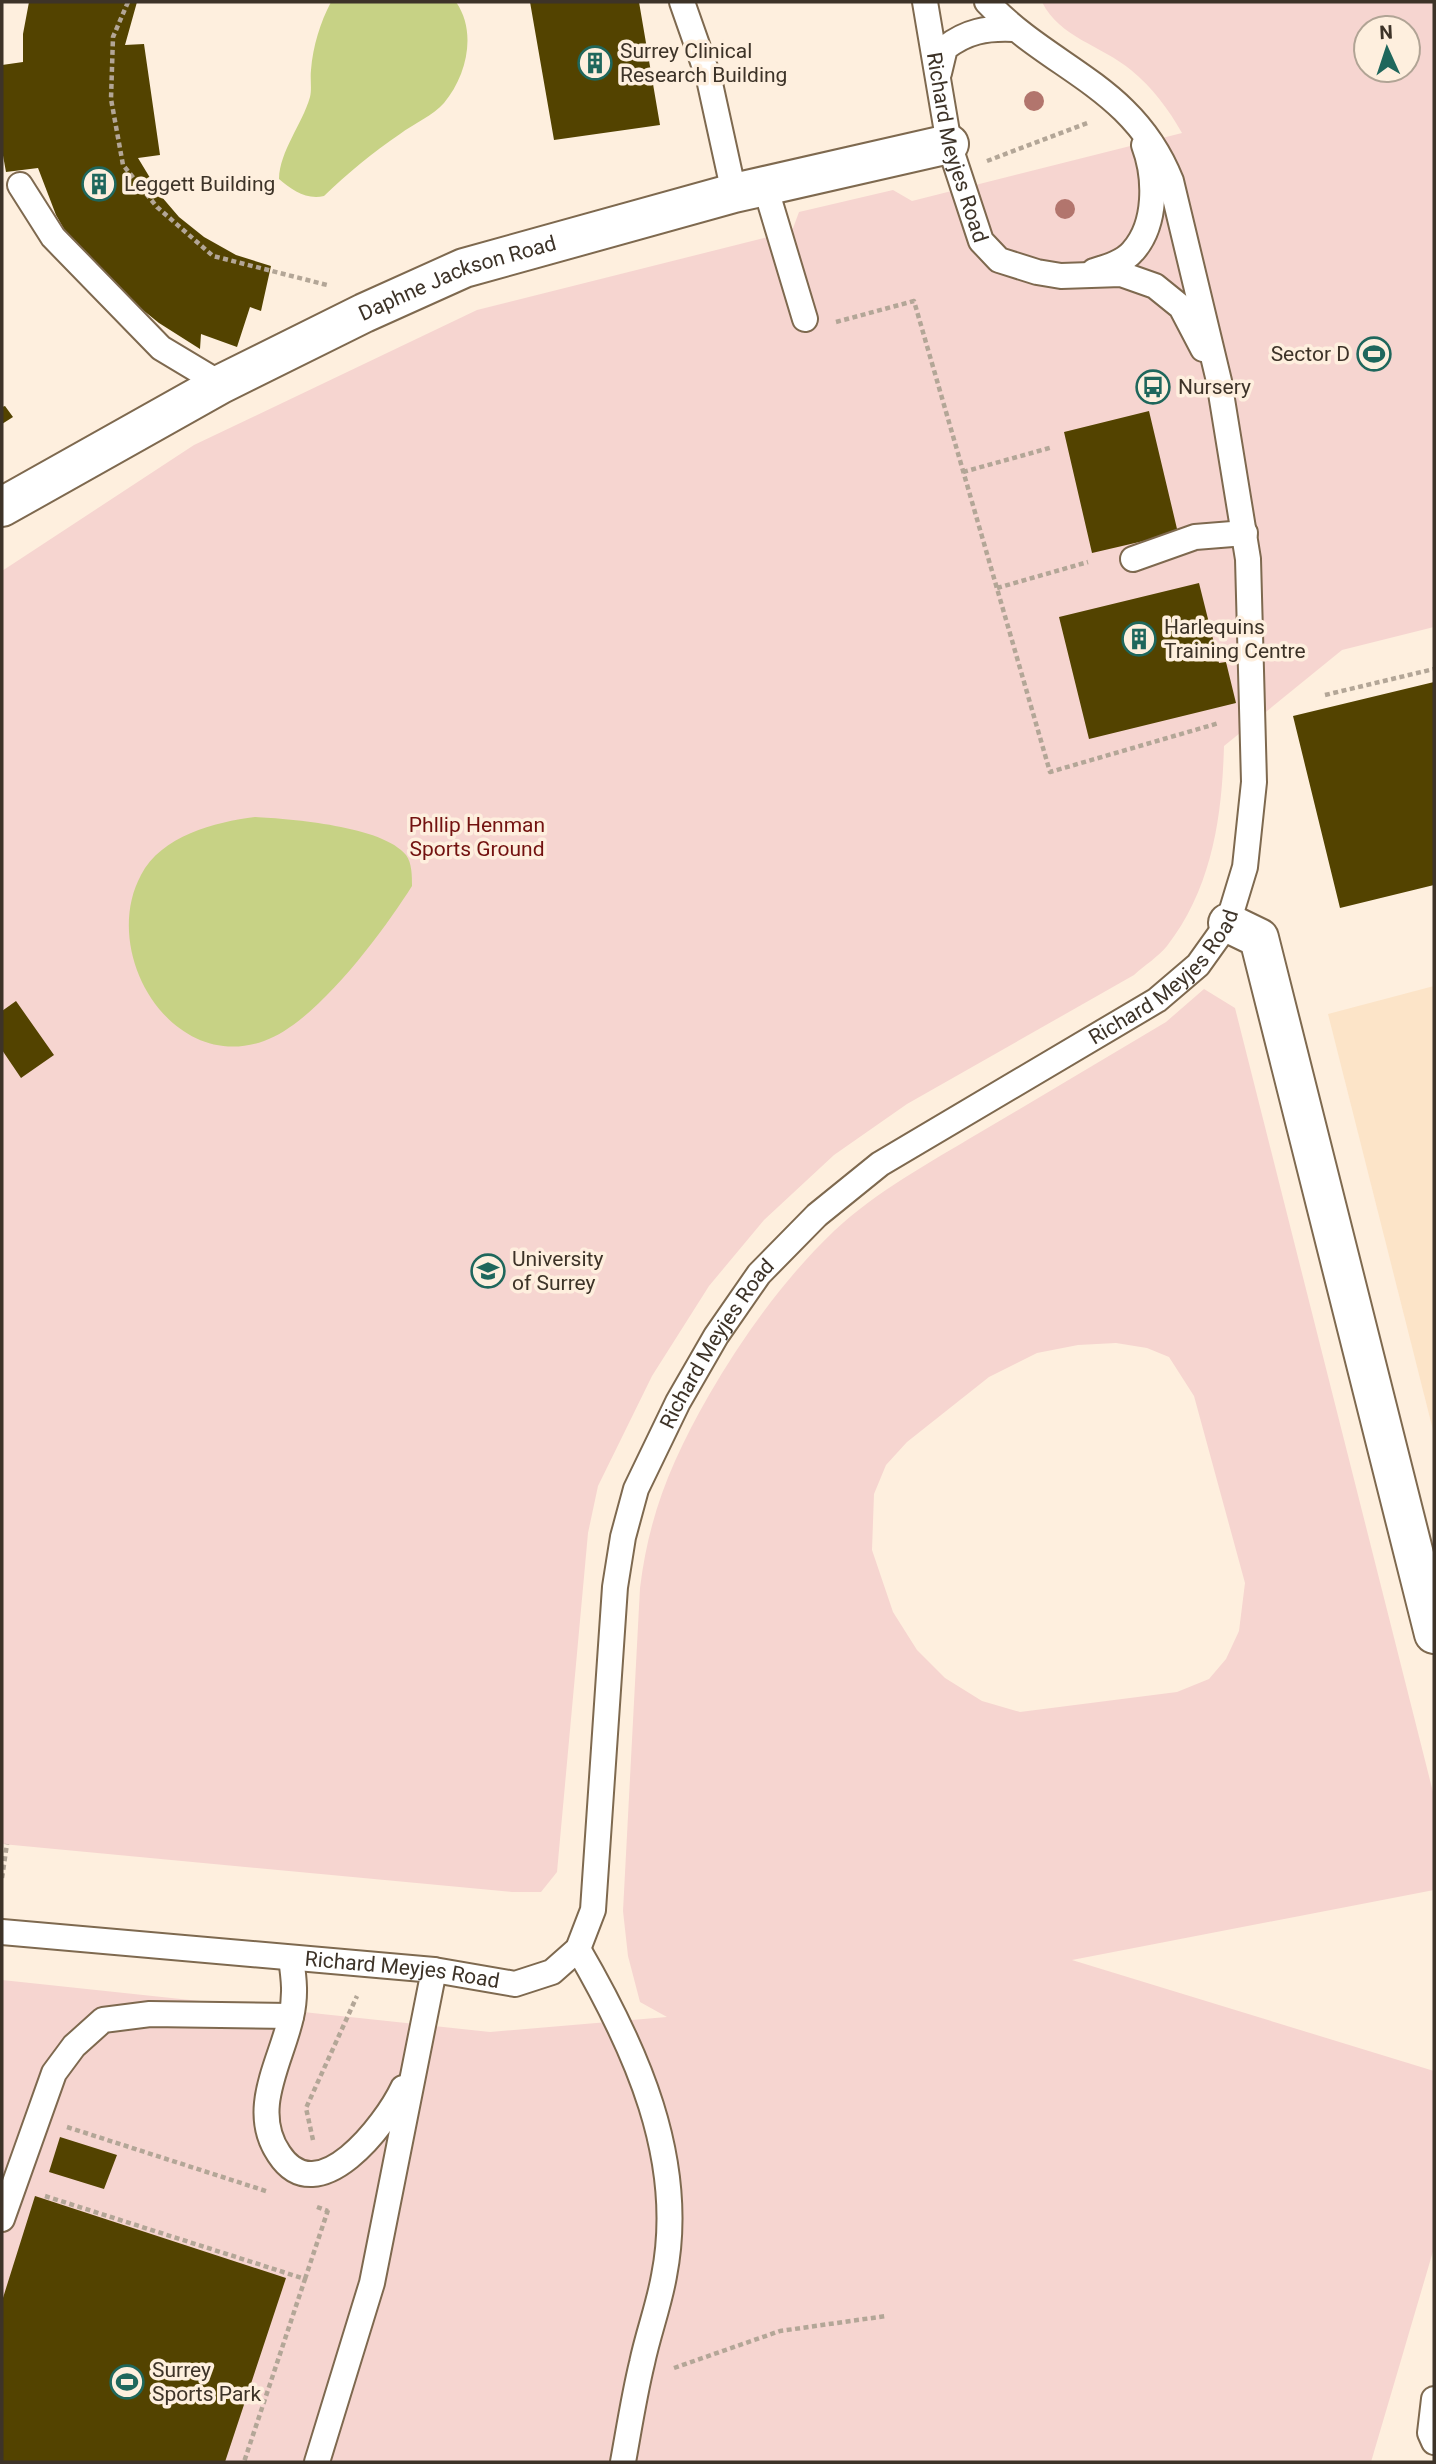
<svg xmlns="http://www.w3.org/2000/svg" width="1436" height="2464" viewBox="0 0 1436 2464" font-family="Roboto,sans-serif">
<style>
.built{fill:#fce4c8}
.green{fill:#f6d5d0;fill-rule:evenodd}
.water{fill:#c7d285}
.building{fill:#534300}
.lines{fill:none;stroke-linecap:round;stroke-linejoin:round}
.service-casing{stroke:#7e694f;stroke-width:28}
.minor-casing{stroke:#7e694f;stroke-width:42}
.path{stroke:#b3a697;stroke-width:4.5;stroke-dasharray:5 3.5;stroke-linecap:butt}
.service{stroke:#fff;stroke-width:24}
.minor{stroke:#fff;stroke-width:38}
.tree{fill:#b2756d}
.labels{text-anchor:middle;stroke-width:7;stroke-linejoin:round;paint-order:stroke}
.poi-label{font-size:21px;fill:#3d3328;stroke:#feefde;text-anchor:start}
.street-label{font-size:21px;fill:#3d3328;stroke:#feefde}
.park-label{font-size:21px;fill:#731210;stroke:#feefde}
</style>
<rect width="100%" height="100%" fill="#feefde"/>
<!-- built -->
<path class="built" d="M1434,986V1434L1328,1014Z"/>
<!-- green -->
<path class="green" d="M1042,2H1434V627L1342,650L1224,746C1222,817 1212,888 1167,946C1158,957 1145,965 1134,975L907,1104L834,1155L764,1220L709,1286L652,1376L598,1486L588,1533L557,1872L541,1892H512L2,1844V571L194,445L477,310L792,231L799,212L893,190L912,201L1182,133C1169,110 1152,87 1131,70C1101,45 1060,38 1042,2ZM1366,28H1408V70H1366Z
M1204,989L1235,1008L1434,1796V1890L1072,1960L1434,2071V2248L1371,2462H2V1980L490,2032L667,2017L640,2002L628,1956L623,1911L640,1588C649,1514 672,1460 709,1395C744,1335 784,1279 834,1231C877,1191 929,1163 979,1133C1042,1096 1104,1059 1166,1022ZM1116,1343L1147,1348L1169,1357L1194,1396L1245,1583L1239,1631L1226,1659L1209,1679L1177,1692L1020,1712L982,1701L945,1678L917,1650L893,1612L872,1550L874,1494L886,1465L907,1442L989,1377L1037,1353L1078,1345Z"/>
<!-- water -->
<path class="water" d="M331,2H456C477,32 467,75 444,103C434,115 413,124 400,134C373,152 347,174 324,196C306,200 292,190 279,179C280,150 302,125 310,97C312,89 310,79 311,70C313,46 320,23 331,2Z
M255,817C291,819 383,826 406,855C412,863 412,876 412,886C383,932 316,1023 264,1041C172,1074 99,953 141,875C161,836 215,822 255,817Z"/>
<!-- building -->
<path class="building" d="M29,2H137L125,45L144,44L160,155L138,158L161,196L179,217L204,237L236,255L271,266L261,311L250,307L237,347L201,334L200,349L159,323L113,286L72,243L56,215L38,168L6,172L2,150V65L23,62V34Z
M530,2H639L660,125L554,140Z
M5,406L13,417L2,424V407Z
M1149,411L1178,533L1092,553L1064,432Z
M1199,583L1219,663L1226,662L1236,703L1089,739L1059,617Z
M1434,682V885L1340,908L1293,716Z
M16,1001L54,1055L21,1078L2,1050V1011Z
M60,2137L117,2155L104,2189L49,2172Z
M35,2196L286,2278L225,2462H2V2301Z"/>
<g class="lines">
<defs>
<g id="service">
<path d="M682,2L709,79L734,193"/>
<path id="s1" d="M925,2L949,144L981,241L999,260L1037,272L1061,276L1121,274L1155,286L1181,307L1203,349"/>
<path d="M939,73L945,48C967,31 986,28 1013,29"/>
<path d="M20,185L53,237L161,348L221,384"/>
<path d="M765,186L805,319"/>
<path d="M1094,271C1107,267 1124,262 1133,251C1157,224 1156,177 1144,145"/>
<path d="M1133,559L1195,537L1245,533"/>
<path id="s2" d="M2,1932L434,1970L515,1984L552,1972L578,1949L593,1910L615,1587L623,1537L636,1489L678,1402L716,1336L759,1274L817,1215L880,1164L1157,1000L1198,965L1228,923L1245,867L1254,782L1248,559L1219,381L1171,181C1133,85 1051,70 987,2"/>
<path d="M578,1949C635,2047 687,2159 664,2276C659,2305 648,2334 642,2363C634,2396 629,2429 623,2462"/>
<path d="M291,1958C294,1979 296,1996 291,2017C281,2062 249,2110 279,2154C318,2214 386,2124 403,2088"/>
<path d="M2,2219L54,2073L74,2046L103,2020L150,2014L291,2016"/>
<path d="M1434,2399L1430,2433L1434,2442"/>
<path d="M317,2462L372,2283L434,1970"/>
</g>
<g id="minor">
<path id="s3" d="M2,507L221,384L364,313L464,268L734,193L949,144"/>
<path d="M1228,923L1259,938L1434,1634"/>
</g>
</defs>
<!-- service casing -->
<use href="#service" class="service-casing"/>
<!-- minor casing -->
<use href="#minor" class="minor-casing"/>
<!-- path -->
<path class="path" d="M128,2L113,37L111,99L123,165L157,207L213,256L327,285
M987,161L1090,122
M836,322L914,301L1050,772L1219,723
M963,472L1053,447
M997,588L1088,562
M1325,695L1434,669
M2,1878L7,1844
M67,2127L269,2192
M313,2140L306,2108L357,1996
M45,2196L305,2279L244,2462
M317,2207L328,2211
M305,2279L328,2210
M674,2368L780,2331L886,2316"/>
<!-- service -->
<use href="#service" class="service"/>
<!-- minor -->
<use href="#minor" class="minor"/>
</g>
<!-- trees -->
<g class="tree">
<circle cx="1034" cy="101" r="10"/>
<circle cx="1065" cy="209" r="10"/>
</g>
<!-- icons -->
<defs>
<symbol id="building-ring" viewBox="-11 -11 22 22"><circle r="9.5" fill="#feefde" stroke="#1f675c" stroke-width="1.5"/><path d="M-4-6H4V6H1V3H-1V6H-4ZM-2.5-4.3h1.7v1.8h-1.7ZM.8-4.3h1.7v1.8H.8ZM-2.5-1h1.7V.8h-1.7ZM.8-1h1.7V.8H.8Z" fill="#1f675c"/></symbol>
<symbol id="stadium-ring" viewBox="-11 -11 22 22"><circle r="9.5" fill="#feefde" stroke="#1f675c" stroke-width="1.5"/><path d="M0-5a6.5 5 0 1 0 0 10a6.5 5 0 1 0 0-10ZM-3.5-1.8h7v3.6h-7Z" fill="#1f675c"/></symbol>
<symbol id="bus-ring" viewBox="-11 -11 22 22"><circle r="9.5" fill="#feefde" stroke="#1f675c" stroke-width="1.5"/><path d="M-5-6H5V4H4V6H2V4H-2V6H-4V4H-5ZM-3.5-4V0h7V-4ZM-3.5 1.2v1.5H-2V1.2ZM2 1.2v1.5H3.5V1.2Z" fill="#1f675c"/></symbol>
<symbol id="university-ring" viewBox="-11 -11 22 22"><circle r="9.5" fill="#feefde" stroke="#1f675c" stroke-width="1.5"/><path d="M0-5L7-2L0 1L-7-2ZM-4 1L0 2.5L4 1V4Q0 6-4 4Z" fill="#1f675c"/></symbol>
</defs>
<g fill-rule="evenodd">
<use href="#building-ring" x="576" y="44" width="38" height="38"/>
<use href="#building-ring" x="80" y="165" width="38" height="38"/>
<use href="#stadium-ring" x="1355" y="335" width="38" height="38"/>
<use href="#bus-ring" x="1134" y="368" width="38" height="38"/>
<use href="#building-ring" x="1120" y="620" width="38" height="38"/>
<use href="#university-ring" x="469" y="1252" width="38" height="38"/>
<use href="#stadium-ring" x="108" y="2363" width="38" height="38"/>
</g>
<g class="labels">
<!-- poi labels -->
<g class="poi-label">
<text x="620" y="58">Surrey Clinical<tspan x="620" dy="24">Research Building</tspan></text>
<text x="124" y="191">Leggett Building</text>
<text x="1350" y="361" text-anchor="end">Sector D</text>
<text x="1178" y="394">Nursery</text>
<text x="1164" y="634">Harlequins<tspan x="1164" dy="24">Training Centre</tspan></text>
<text x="512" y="1266">University<tspan x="512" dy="24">of Surrey</tspan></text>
<text x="152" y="2377">Surrey<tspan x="152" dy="24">Sports Park</tspan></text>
</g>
<!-- street labels -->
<g class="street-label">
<text dy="7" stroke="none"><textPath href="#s1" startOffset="149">Richard Meyjes Road</textPath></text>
<text dy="7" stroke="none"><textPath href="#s3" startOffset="511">Daphne Jackson Road</textPath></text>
<text dy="7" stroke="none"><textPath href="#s2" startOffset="1810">Richard Meyjes Road</textPath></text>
<text dy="7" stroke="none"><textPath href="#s2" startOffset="1222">Richard Meyjes Road</textPath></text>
<text dy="7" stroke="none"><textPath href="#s2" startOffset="402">Richard Meyjes Road</textPath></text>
</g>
<!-- park labels -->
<g class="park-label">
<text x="477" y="832">Phllip Henman<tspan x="477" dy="24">Sports Ground</tspan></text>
</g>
</g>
<!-- border -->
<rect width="1436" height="2464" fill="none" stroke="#3d3328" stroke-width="7"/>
<!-- north arrow -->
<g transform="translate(1387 49) rotate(357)"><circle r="33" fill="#feefde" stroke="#b1a495" stroke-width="2"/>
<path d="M0-5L12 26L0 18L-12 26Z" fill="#1f675c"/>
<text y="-10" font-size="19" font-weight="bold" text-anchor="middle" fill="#3d3328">N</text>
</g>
</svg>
